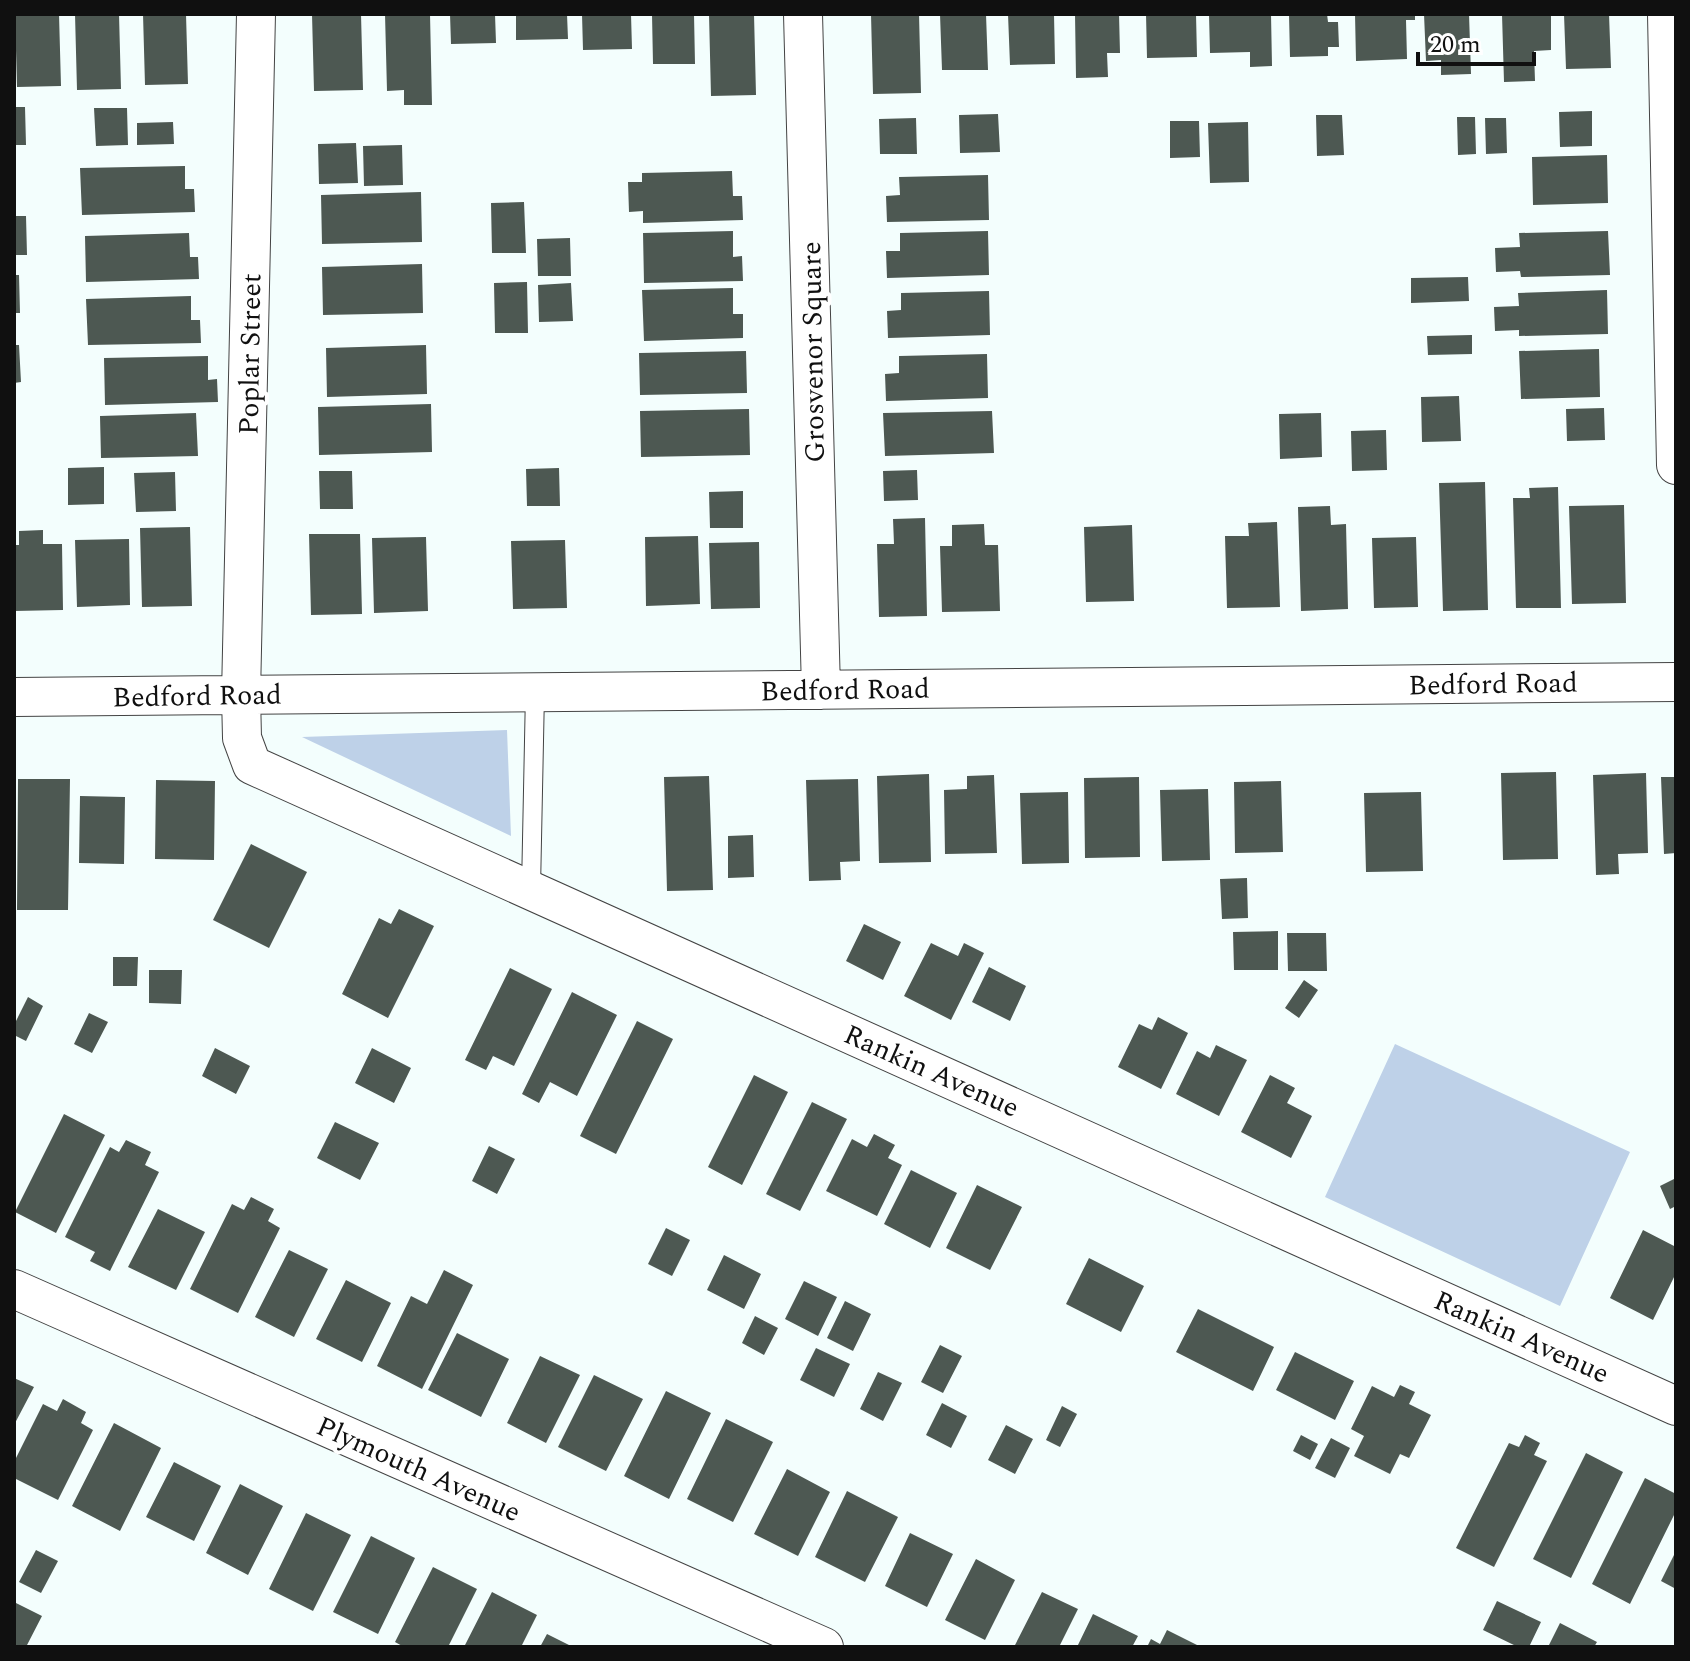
<svg xmlns="http://www.w3.org/2000/svg" width="1690" height="1661" viewBox="0 0 1690 1661" font-family="Spectral,serif">
<style>
.green{fill:#bed1e8}
.building{fill:#4d5852}
.lines{fill:none;stroke-linecap:round;stroke-linejoin:round}
.lane-casing{stroke:#434343;stroke-width:20}
.street-casing{stroke:#434343;stroke-width:40}
.lane{stroke:#fff;stroke-width:18}
.street{stroke:#fff;stroke-width:38}
.labels{text-anchor:middle;stroke-width:8;stroke-linejoin:round;paint-order:stroke}
.street-label{font-size:28px;fill:#101010;stroke:#fff}
</style>
<rect width="100%" height="100%" fill="#f3fefd"/>
<!-- green -->
<path class="green" d="M507,730L511,836L302,737Z
M1395,1044L1630,1152L1560,1306L1325,1197Z"/>
<!-- building -->
<path class="building" d="M15,14H59L61,86L17,87Z
M75,14H119L121,89L77,90Z
M143,14H186L188,84L145,85Z
M312,14H361L363,90L314,91Z
M385,14H430L432,105H404V90L387,91Z
M450,14H495L496,43L451,44Z
M516,14H567L568,39L516,40Z
M582,14H631L632,49L583,50Z
M652,14H694L695,64H653Z
M709,14H754L756,95L711,96Z
M871,14H919L921,93L873,94Z
M940,14H986L988,70H942Z
M1008,14H1054L1055,64L1010,65Z
M1075,14H1119L1120,53H1107L1108,77L1076,78Z
M1146,14H1196L1197,57L1147,58Z
M1209,14H1271L1272,66L1250,67V52L1210,53Z
M1289,14H1327L1328,22H1338L1339,47H1328V56L1290,57Z
M1355,14H1415V20H1406L1407,59L1356,61Z
M1424,14H1469L1471,74L1441,75V60L1426,61Z
M1502,14H1551V50L1534,51L1535,81L1504,82Z
M1564,14H1609L1611,68L1566,69Z
M14,107H25L26,145H14Z
M94,108H127L128,145L96,146Z
M1592,111V146L1560,147L1559,112Z
M998,114L1000,152L960,153L959,115Z
M1316,115H1342L1344,155L1317,156Z
M1457,117H1475L1476,154L1458,155Z
M916,118L917,154H880L879,119Z
M1485,118H1506L1507,153L1486,154Z
M1170,121H1199L1200,157L1170,158Z
M173,122L174,144L137,145V123Z
M1248,122L1249,182L1210,183L1208,123Z
M356,143L358,183L319,184L318,144Z
M402,145L403,185L364,186L363,146Z
M1607,155L1608,203L1533,205L1532,157Z
M185,166V189H194L195,212L82,215L80,168Z
M732,171L733,196H742L743,220L643,223V211L629,212L628,182H642V173Z
M988,175L989,220L887,222L886,196L900,195L899,177Z
M421,192L422,242L322,244L321,195Z
M524,202L526,253H492L491,203Z
M14,216H26L27,255H14Z
M733,231V257L742,256L743,281L644,283L643,233Z
M988,231L989,275L887,278L886,251H900V233Z
M1608,231L1610,275L1521,277L1520,271L1496,272L1495,248L1520,247L1519,233Z
M189,233L190,257H198L199,279L86,282L85,236Z
M570,238L571,276H538L537,239Z
M422,264L423,313L323,315L322,267Z
M14,275H19L20,313H14Z
M1468,277L1469,301L1411,303V278Z
M527,282L528,333H495L494,283Z
M571,283L573,321L539,322L538,285Z
M733,288V314H743V338L644,341L642,290Z
M1607,290L1608,334L1519,336V330L1495,331L1494,307L1519,306L1518,293Z
M989,291L990,335L888,338L887,311L901,310V293Z
M191,296V320H200L201,343L88,345L86,299Z
M1472,335V354L1428,355L1427,336Z
M14,345H19L21,382L14,383Z
M426,345L427,394L327,397L326,348Z
M1599,349L1600,397L1521,399L1519,351Z
M746,351L747,393L640,395L639,353Z
M987,354L988,398L886,401L885,374L899,373V356Z
M208,356V380L217,379L218,402L105,405L104,358Z
M1459,396L1461,441L1422,442L1421,397Z
M431,404L432,452L319,455L318,407Z
M1604,408L1605,440L1567,441L1566,409Z
M749,409L750,455L641,457L640,411Z
M992,411L994,453L885,456L883,413Z
M196,413L198,456L101,458L100,416Z
M1321,413L1322,457L1280,459L1279,414Z
M1386,430L1387,470L1352,471L1351,431Z
M104,467V504L68,505V468Z
M559,468L560,506H527L526,469Z
M917,470L918,500L884,501L883,471Z
M319,471H352L353,509H320Z
M175,472L176,511L136,512L134,473Z
M1485,482L1488,610L1443,611L1439,483Z
M1558,487L1561,608H1516L1513,498H1530L1529,488Z
M743,491V528H710L709,492Z
M1624,505L1626,603L1572,604L1569,506Z
M1330,506L1331,525L1346,524L1348,609L1301,611L1298,507Z
M925,518L927,616L879,617L877,544H894L893,519Z
M1277,522L1280,607L1227,608L1225,536H1249L1248,523Z
M984,524L985,545H998L1000,611L942,612L940,546H952V525Z
M1132,525L1134,601L1086,602L1084,527Z
M190,527L192,606L142,607L140,528Z
M43,530V544H62L63,610L14,611V545H19V531Z
M309,534H360L362,614L311,615Z
M698,536L700,604L646,606L645,537Z
M426,537L428,611L374,613L372,538Z
M1416,537L1418,607L1374,608L1372,538Z
M129,539L130,605L77,607L75,540Z
M565,540L567,608L513,609L511,541Z
M759,542L760,608L711,609L709,543Z
M1556,772L1558,859L1503,860L1501,773Z
M1646,773L1648,853L1618,854L1619,874L1596,875L1593,775Z
M929,774L931,862L879,863L877,776Z
M994,775L997,853L945,854L944,790L967,789V776Z
M709,776L713,890L667,891L664,777Z
M1139,777L1140,857L1085,858L1084,778Z
M1661,777H1676V853L1664,854Z
M18,779H70L68,910H17Z
M858,779L860,861L840,862L841,880L809,881L806,780Z
M156,780L215,781L214,860L155,859Z
M1281,781L1283,852L1235,853L1234,782Z
M1208,789L1210,860L1162,861L1160,790Z
M1068,792L1069,863L1022,864L1020,793Z
M1421,792L1423,871L1366,872L1364,793Z
M80,796L125,797L124,864L79,863Z
M753,835L754,877L728,878V836Z
M251,844L307,872L269,948L213,920Z
M1247,878L1248,918L1222,919L1220,879Z
M399,909L434,926L388,1018L342,994L379,918L391,924Z
M864,924L901,942L883,980L846,961Z
M1278,931V970H1234L1233,932Z
M1287,933H1326L1327,971H1288Z
M931,943L958,956L964,943L984,953L951,1020L904,996Z
M113,957H138L137,986H113Z
M989,967L1026,986L1010,1021L972,1002Z
M510,968L552,989L514,1066L493,1056L486,1070L465,1060Z
M149,970H182L181,1004L149,1003Z
M1304,980L1318,990L1299,1018L1285,1008Z
M572,992L617,1015L577,1096L550,1082L539,1103L522,1094Z
M28,997L43,1006L26,1041L14,1035V1025Z
M89,1013L108,1022L92,1053L74,1044Z
M1158,1017L1188,1033L1161,1089L1118,1067L1139,1024L1152,1030Z
M637,1021L673,1039L616,1154L580,1136Z
M1216,1045L1247,1060L1219,1116L1176,1094L1197,1051L1210,1058Z
M215,1048L250,1066L236,1094L202,1076Z
M372,1048L411,1068L394,1103L355,1083Z
M754,1075L788,1092L742,1185L708,1167Z
M1270,1075L1295,1088L1287,1103L1312,1116L1291,1158L1241,1132Z
M812,1102L847,1119L800,1211L766,1194Z
M64,1114L105,1135L56,1233L15,1212Z
M335,1122L379,1143L360,1180L317,1158Z
M874,1134L895,1145L888,1158L902,1165L877,1216L826,1191L852,1139L867,1147Z
M126,1140L151,1152L145,1165L159,1172L110,1271L90,1261L95,1252L65,1237L110,1147L119,1152Z
M489,1146L515,1159L497,1194L472,1181Z
M911,1170L957,1193L930,1248L884,1224Z
M1676,1178V1206L1670,1209L1660,1186Z
M977,1185L1022,1207L990,1270L946,1248Z
M251,1197L274,1209L268,1221L280,1228L238,1313L190,1289L232,1204L244,1210Z
M158,1209L205,1232L176,1290L128,1267Z
M666,1228L690,1240L672,1276L648,1264Z
M1643,1230L1676,1247V1273L1653,1320L1610,1298Z
M289,1250L328,1269L294,1337L255,1317Z
M724,1255L761,1274L744,1309L707,1290Z
M1089,1258L1144,1286L1121,1332L1066,1304Z
M444,1270L473,1285L422,1389L377,1366L411,1296L427,1304Z
M346,1280L391,1303L362,1362L316,1339Z
M804,1281L837,1297L818,1336L785,1319Z
M845,1301L871,1314L853,1351L827,1338Z
M1198,1309L1274,1347L1253,1391L1176,1352Z
M755,1316L778,1328L764,1355L742,1343Z
M457,1333L509,1359L481,1417L428,1390Z
M940,1345L962,1356L943,1393L921,1382Z
M816,1348L850,1364L834,1397L800,1380Z
M1295,1352L1354,1381L1335,1420L1276,1390Z
M540,1356L580,1375L546,1443L507,1423Z
M878,1372L902,1383L883,1421L860,1409Z
M594,1375L643,1399L606,1471L558,1447Z
M14,1378L34,1387L14,1425Z
M1400,1385L1415,1392L1409,1404L1431,1415L1409,1458L1400,1454L1390,1474L1354,1456L1364,1436L1351,1429L1372,1386L1394,1397Z
M666,1391L711,1413L669,1499L624,1476Z
M63,1399L86,1412L81,1423L93,1430L58,1500L14,1478V1462L43,1404L57,1411Z
M942,1403L967,1416L951,1448L926,1435Z
M1062,1406L1077,1414L1060,1447L1046,1440Z
M726,1419L773,1442L733,1522L687,1499Z
M114,1423L161,1448L120,1531L72,1506Z
M1006,1425L1033,1439L1015,1474L988,1460Z
M1301,1435L1318,1444L1310,1460L1293,1451Z
M1525,1435L1540,1443L1534,1455L1547,1461L1494,1567L1456,1548L1509,1443L1519,1447Z
M1331,1438L1350,1448L1335,1478L1315,1468Z
M1586,1453L1623,1472L1571,1578L1533,1559Z
M174,1462L221,1486L194,1541L146,1517Z
M787,1469L830,1492L798,1556L754,1534Z
M1645,1478L1676,1494V1511L1630,1604L1592,1584Z
M240,1484L283,1506L248,1575L206,1553Z
M847,1491L898,1517L865,1582L815,1557Z
M306,1513L351,1535L313,1611L269,1589Z
M910,1533L953,1554L927,1607L885,1586Z
M371,1536L415,1558L378,1634L333,1612Z
M36,1550L58,1561L41,1593L19,1582Z
M1676,1551V1589L1661,1581Z
M976,1559L1015,1580L985,1640L945,1620Z
M433,1567L477,1589L448,1647H404L395,1642Z
M492,1592L537,1615L521,1647H464Z
M1042,1592L1078,1609L1059,1647H1014Z
M1497,1601L1541,1622L1529,1647H1518L1483,1630Z
M14,1602L42,1616L26,1647H14Z
M1093,1614L1138,1636L1132,1647H1077Z
M1560,1623L1597,1642L1594,1647H1548Z
M1167,1630L1201,1647H1147L1151,1639L1160,1644Z
M547,1634L573,1647H540Z"/>
<g class="lines">
<defs>
<path id="lane" d="M531,889L535,692"/>
<path id="street" d="M256,14L241,695L242,738L252,765L1676,1406
M803,14L821,690
M1667,14L1676,465
M14,697L1676,682
M14,1289L824,1647"/>
</defs>
<!-- lane casing -->
<use href="#lane" class="lane-casing"/>
<!-- street casing -->
<use href="#street" class="street-casing"/>
<!-- lane -->
<use href="#lane" class="lane"/>
<!-- street -->
<use href="#street" class="street"/>
</g>
<g class="labels">
<!-- street labels -->
<g class="street-label">
<text transform="translate(812 352) rotate(-91)" y="10">Grosvenor Square</text>
<text transform="translate(249 354) rotate(-89)" y="10">Poplar Street</text>
<text transform="translate(1493 683) rotate(-1)" y="10">Bedford Road</text>
<text transform="translate(845 689) rotate(-1)" y="10">Bedford Road</text>
<text transform="translate(197 695) rotate(-1)" y="10">Bedford Road</text>
<text transform="translate(932 1070) rotate(24)" y="10">Rankin Avenue</text>
<text transform="translate(1522 1336) rotate(24)" y="10">Rankin Avenue</text>
<text transform="translate(419 1468) rotate(24)" y="10">Plymouth Avenue</text>
</g>
</g>
<!-- border -->
<rect width="1690" height="1661" fill="none" stroke="#101010" stroke-width="32"/>
<!-- scale -->
<path d="M1418 52v12h116v-12" fill="none" stroke="#101010" stroke-width="4"/>
<text x="1430" y="52" font-size="24" fill="#101010" stroke="#ffffff" stroke-width="6" paint-order="stroke">20 m</text>
</svg>
